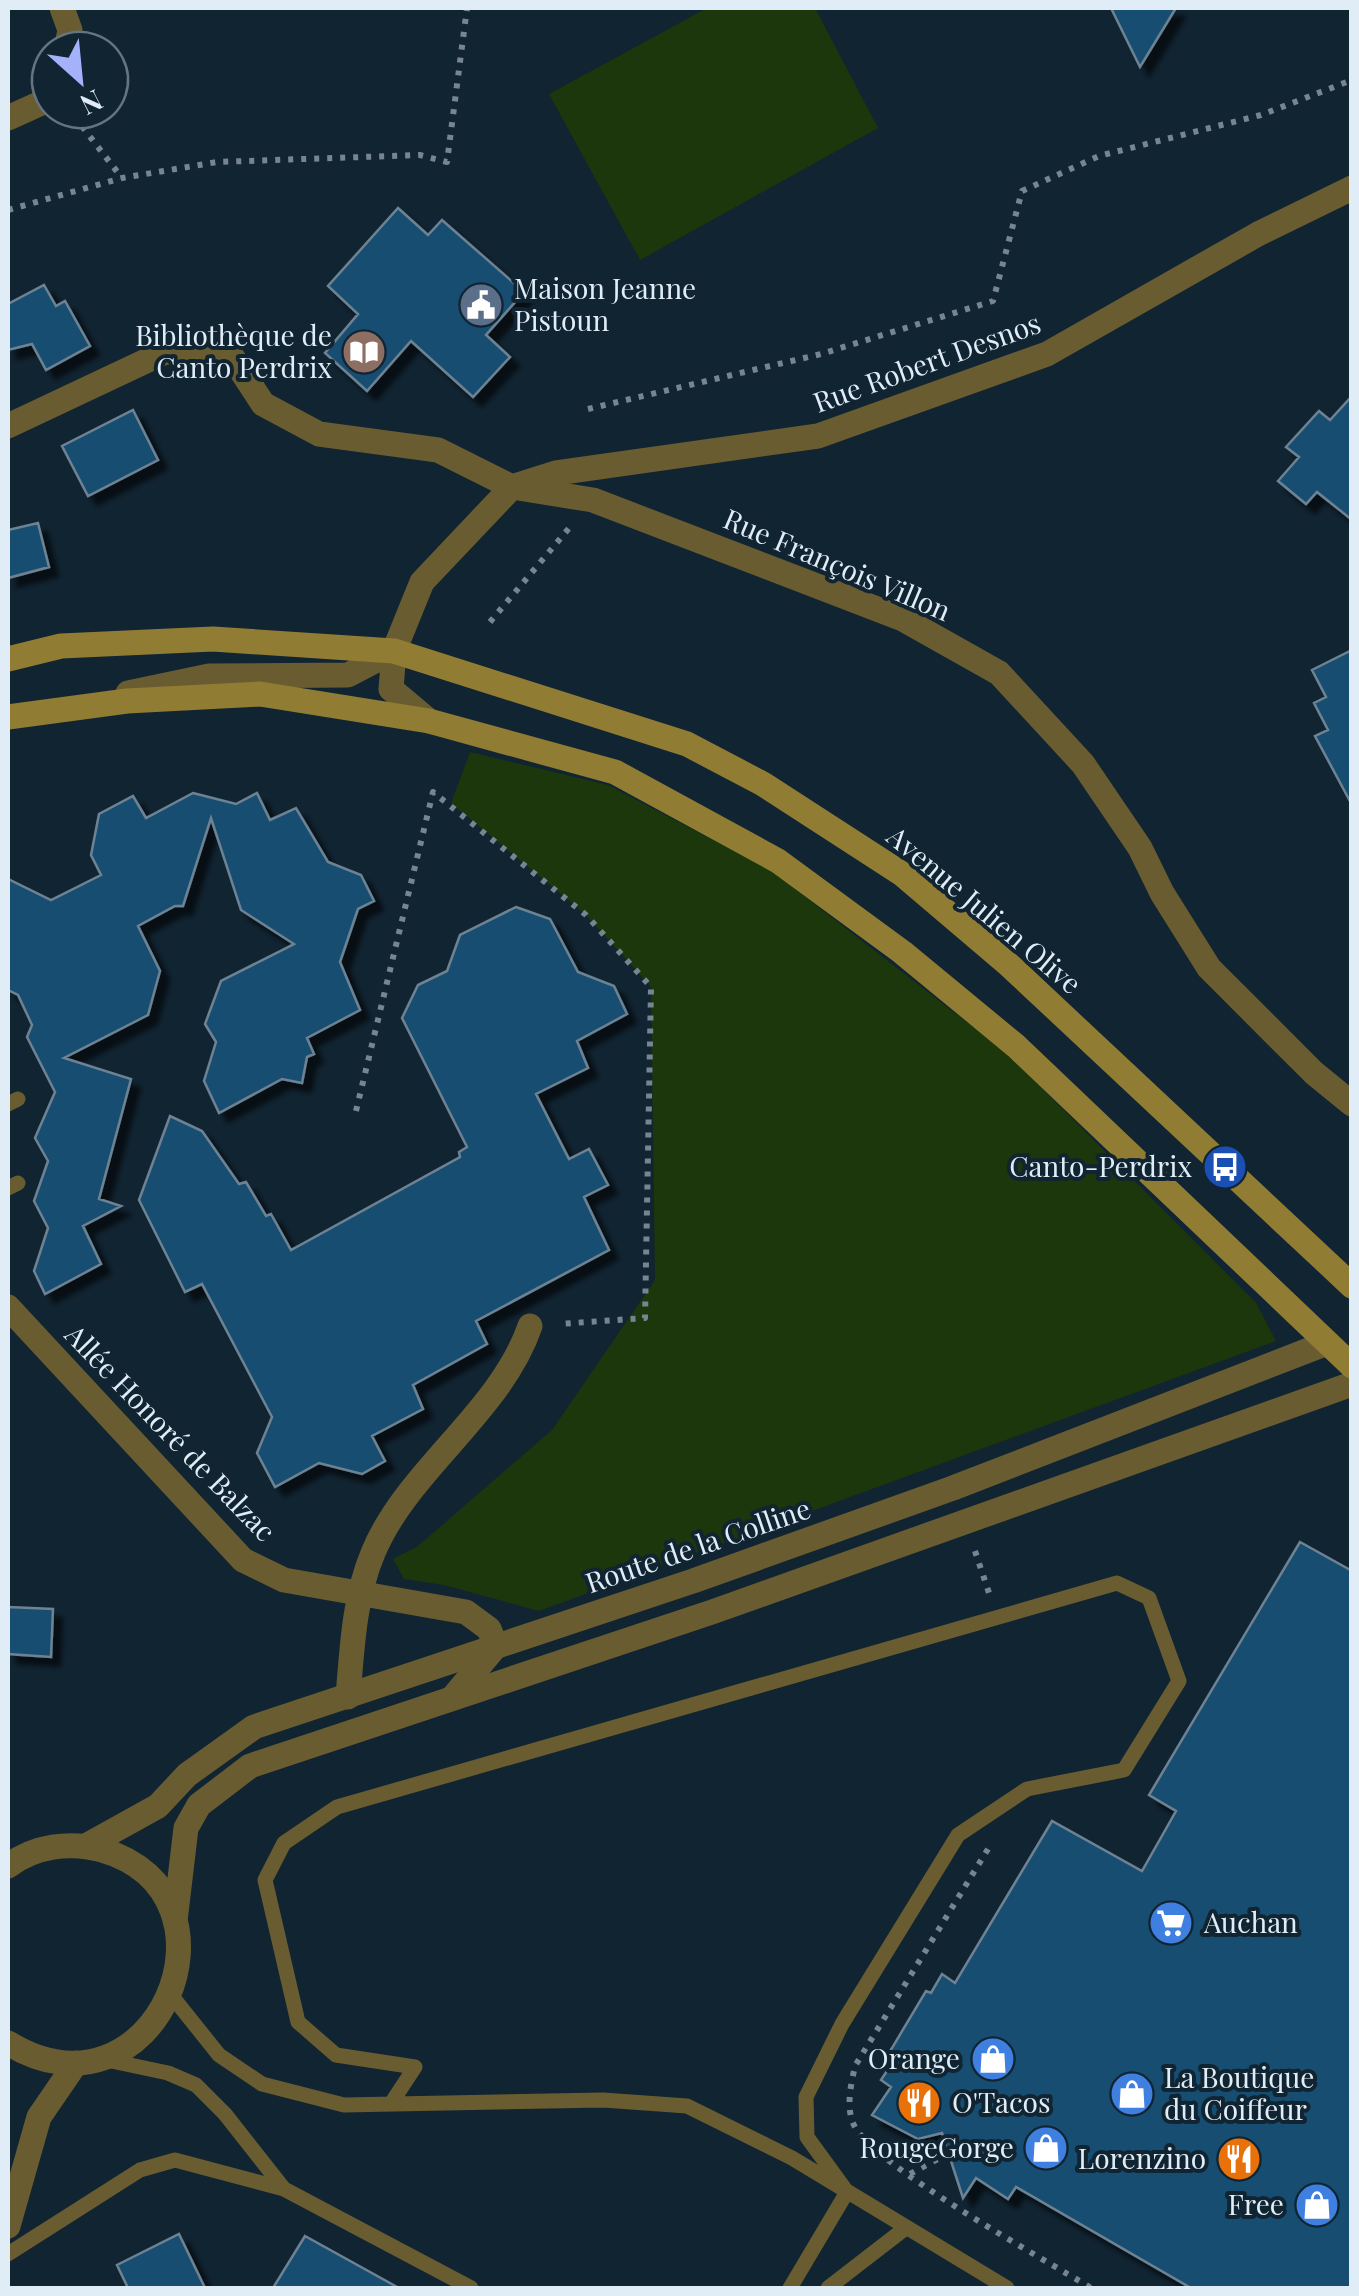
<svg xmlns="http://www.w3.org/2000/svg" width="1359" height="2296" viewBox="0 0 1359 2296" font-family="'Playfair Display',serif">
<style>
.green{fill:#1b370b}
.building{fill:#194d6f;stroke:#6d8393;stroke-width:2.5;filter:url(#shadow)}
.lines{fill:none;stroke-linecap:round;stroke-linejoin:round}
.path{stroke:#768591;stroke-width:6;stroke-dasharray:5 8;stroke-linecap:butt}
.service{stroke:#695c31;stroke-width:15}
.minor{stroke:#695c31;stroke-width:25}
.tertiary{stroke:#695c31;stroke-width:25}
.secondary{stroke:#917c34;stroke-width:25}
.labels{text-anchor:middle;stroke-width:8;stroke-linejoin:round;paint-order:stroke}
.poi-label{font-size:28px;fill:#e1edf6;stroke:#112432;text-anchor:end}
.street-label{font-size:28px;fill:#e1edf6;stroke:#112432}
</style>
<defs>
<filter id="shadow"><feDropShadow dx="9" dy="9" stdDeviation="2.5" flood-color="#0009"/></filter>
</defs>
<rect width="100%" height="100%" fill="#112432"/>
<!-- green -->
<path class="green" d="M707,8H815L878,128L640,260L549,94Z
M470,752L608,785L772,871L1009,1055L1256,1303L1276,1341L539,1611L444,1585L404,1579L393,1559L418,1546L552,1430L655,1280L651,987L586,915L451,803Z"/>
<!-- building -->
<path class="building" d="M1111,8H1176L1140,67Z
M398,208L428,235L442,220L524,292L486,335L510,357L473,397L411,341L367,391L325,353L358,314L328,286Z
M44,285L56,306L65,301L90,346L46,370L32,344L8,350V304Z
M1352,396V520L1317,492L1306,504L1278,481L1299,457L1286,447L1319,411L1330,420Z
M133,410L158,460L88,496L62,446Z
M38,523L49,567L8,578V530Z
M1352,650V805L1315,736L1328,730L1314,703L1326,697L1312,670Z
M193,793L236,804L257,793L270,820L296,808L328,862L361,875L374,901L358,909L340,962L360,1010L307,1038L314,1054L307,1057L302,1083L282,1079L219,1113L204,1081L216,1042L205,1024L221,981L294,944L241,910L211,818L183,906H175L138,926L160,971L148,1015L64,1058L131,1079L99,1199L121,1206L83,1226L101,1264L45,1294L34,1271L48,1228L34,1201L48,1161L35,1138L55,1092L27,1037L32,1025L18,995L8,990V879L51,900L101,875L91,855L99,814L133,796L146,818Z
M516,907L550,919L578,972L614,986L627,1014L577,1041L588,1068L536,1094L569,1159L589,1149L608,1185L584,1197L609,1250L476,1321L487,1344L413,1385L423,1409L372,1436L385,1461L362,1474L319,1463L275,1487L257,1453L272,1417L202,1284L185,1292L139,1200L170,1116L202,1131L239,1184L246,1182L266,1216L271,1214L291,1250L460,1157L459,1152L467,1147L402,1018L418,985L447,971L460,935Z
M1300,1542L1352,1571V2288H1191L1016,2187L1008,2199L976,2178L963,2198L942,2133L918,2139L872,2115L891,2087L881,2080L893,2062L889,2053L926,1991L931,1993L942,1974L955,1983L1052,1821L1142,1871L1176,1811L1149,1795Z
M8,1607L53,1609L51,1657L8,1654Z
M179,2234L205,2288H128L117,2265Z
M305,2236L399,2288H273Z"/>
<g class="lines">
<!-- path -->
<path class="path" d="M74,116L122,178
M8,210L122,178L217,162L420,155L447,162L467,8
M588,409L821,354L993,301L1022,191L1099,156L1261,115L1352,80
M490,622L570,527
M356,1111L433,792L586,915L651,987L645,1318L559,1324
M975,1551L990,1596
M988,1849L855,2066C851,2084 845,2110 855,2127C878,2168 1044,2259 1091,2288
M910,2174L949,2153"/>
<!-- service -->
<path class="service" d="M8,1104L18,1099
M8,1188L18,1183
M171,1995L219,2055L262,2084L344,2105L603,2100L687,2106L792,2158L1007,2288
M102,2059L168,2073L196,2085L225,2114L284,2189L471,2288
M392,2102L415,2067L336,2055L298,2022L265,1880L284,1843L337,1807L1117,1583L1149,1598L1179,1681L1124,1770L1027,1789L958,1835L842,2024L806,2097L807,2137L847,2192L790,2288
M8,2254L140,2170L175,2160L284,2189
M828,2288L903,2230"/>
<!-- minor -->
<path class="minor" d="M62,8L70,30L66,50
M8,118L50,99
M8,426L165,352L231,355L263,404L319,434L438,450L512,487L593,500L903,619L999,673L1083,764L1140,848L1162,893L1209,968L1314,1073L1352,1104
M128,693L209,676L348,675L394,651
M429,721L391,689L394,651L422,582L512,487L556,473L818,436L1047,354L1258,234L1352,188
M8,1307L243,1560L284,1580L466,1612L489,1629L496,1646L454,1696
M348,1697C352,1649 354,1598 373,1553C407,1470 500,1413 530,1326"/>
<!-- tertiary -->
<path class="tertiary" d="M86,1846L158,1806L187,1775L254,1727L693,1581L953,1488L1327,1343
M8,1866C34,1846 70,1841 102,1850C255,1895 155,2133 8,2043
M175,1921L186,1828L199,1805L250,1766L712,1612L1352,1384
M8,2226L39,2117L76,2063"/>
<!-- secondary -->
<path class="secondary" d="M8,659L61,646L213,639L394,651L687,744L763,784L902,874L1009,965L1352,1286
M8,717L127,701L260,694L429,721L615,772L778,861L902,952L1016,1046L1352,1366"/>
</g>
<!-- icons -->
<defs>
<symbol id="civic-disc" viewBox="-11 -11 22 22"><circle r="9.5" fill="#5c6f8a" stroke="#112432"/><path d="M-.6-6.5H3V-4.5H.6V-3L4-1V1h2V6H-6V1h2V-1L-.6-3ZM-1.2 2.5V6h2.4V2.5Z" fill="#fff"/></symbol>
<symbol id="library-disc" viewBox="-11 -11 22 22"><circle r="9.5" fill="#8d6e63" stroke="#112432"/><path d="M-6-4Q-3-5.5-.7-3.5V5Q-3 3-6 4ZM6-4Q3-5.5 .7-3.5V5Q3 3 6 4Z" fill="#fff"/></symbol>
<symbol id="bus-disc" viewBox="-11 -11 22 22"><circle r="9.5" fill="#1a4fb4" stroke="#112432"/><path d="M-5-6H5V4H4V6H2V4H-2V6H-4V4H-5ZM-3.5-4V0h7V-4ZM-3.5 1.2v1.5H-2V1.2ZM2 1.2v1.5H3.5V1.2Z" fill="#fff"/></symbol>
<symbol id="supermarket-disc" viewBox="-11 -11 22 22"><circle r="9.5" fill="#3f7fe0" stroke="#112432"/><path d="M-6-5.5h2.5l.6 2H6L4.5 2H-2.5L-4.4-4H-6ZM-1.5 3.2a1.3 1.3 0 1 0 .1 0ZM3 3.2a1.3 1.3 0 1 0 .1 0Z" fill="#fff"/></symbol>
<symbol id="shop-disc" viewBox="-11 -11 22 22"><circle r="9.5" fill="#3f7fe0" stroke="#112432"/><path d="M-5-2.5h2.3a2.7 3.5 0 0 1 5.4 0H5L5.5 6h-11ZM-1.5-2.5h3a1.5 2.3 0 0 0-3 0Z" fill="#fff"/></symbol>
<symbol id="restaurant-disc" viewBox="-11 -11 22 22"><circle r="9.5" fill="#e8710a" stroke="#112432"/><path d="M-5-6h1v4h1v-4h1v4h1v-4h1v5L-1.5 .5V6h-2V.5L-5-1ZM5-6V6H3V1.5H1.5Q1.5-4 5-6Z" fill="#fff"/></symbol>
</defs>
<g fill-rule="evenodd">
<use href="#civic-disc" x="456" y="280" width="50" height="50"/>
<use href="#library-disc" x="339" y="327" width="50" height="50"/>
<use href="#bus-disc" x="1200" y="1142" width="50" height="50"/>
<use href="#supermarket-disc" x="1146" y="1898" width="50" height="50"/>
<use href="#shop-disc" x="968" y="2034" width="50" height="50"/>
<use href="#shop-disc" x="1107" y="2069" width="50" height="50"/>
<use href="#restaurant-disc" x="894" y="2078" width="50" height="50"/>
<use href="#shop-disc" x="1021" y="2123" width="50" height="50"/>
<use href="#restaurant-disc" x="1214" y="2134" width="50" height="50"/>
<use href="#shop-disc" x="1292" y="2180" width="50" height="50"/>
</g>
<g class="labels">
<!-- poi labels -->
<g class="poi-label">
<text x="514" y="299" text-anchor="start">Maison Jeanne<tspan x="514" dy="32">Pistoun</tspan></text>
<text x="332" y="346">Bibliothèque de<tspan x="332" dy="32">Canto Perdrix</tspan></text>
<text x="1192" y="1177">Canto-Perdrix</text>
<text x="1204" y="1933" text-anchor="start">Auchan</text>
<text x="960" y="2069">Orange</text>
<text x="1164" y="2088" text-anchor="start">La Boutique<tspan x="1164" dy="32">du Coiffeur</tspan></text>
<text x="952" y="2113" text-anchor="start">O'Tacos</text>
<text x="1014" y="2158">RougeGorge</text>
<text x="1206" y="2169">Lorenzino</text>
<text x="1284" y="2215">Free</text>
</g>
<!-- street labels -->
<g class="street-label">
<text transform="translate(927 363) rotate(-20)" y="10">Rue Robert Desnos</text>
<text transform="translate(837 565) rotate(23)" y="10">Rue François Villon</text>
<text transform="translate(984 910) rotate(40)" y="10">Avenue Julien Olive</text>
<text transform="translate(170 1433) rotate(46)" y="10">Allée Honoré de Balzac</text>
<text transform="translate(698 1546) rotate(-19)" y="10">Route de la Colline</text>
</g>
</g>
<!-- border -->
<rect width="1359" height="2296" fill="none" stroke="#e1edf6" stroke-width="20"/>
<!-- north arrow -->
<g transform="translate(80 80) rotate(153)"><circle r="48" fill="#112432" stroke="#647480" stroke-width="2.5"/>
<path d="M0-8L18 38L0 25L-18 38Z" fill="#a4b2fc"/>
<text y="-15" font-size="28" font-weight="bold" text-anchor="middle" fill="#e1edf6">N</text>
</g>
</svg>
